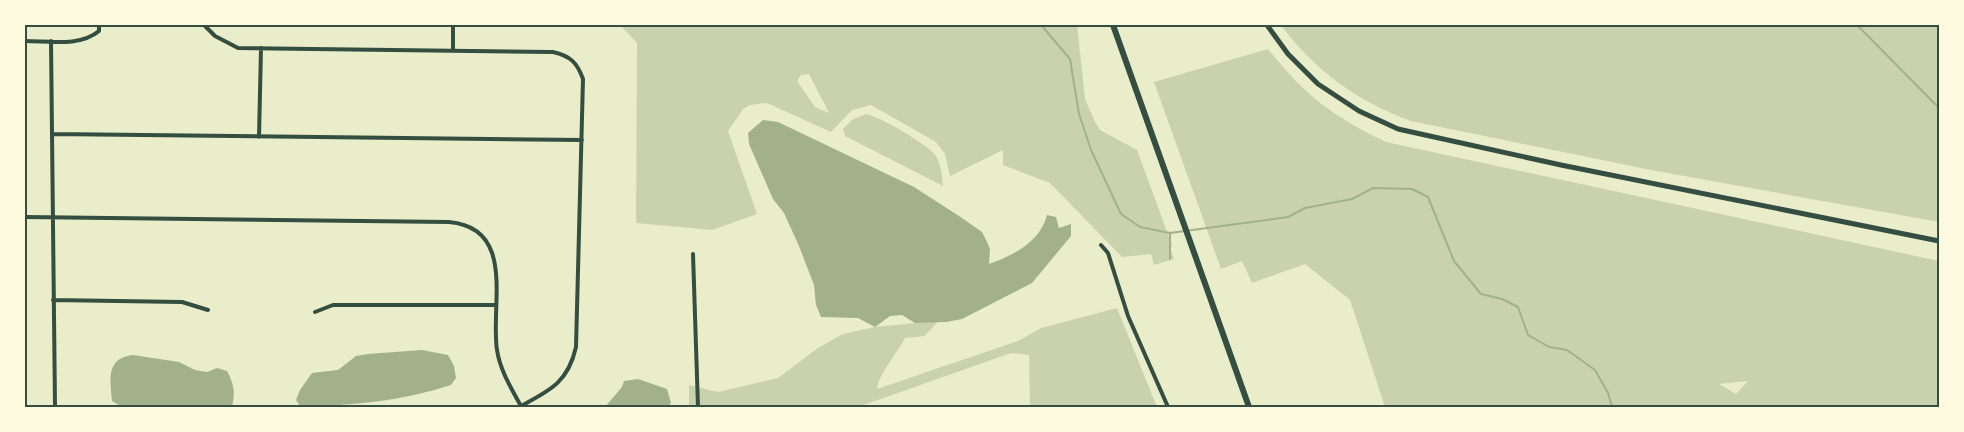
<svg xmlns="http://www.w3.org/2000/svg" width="1964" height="432" viewBox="0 0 1964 432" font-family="Cabin,sans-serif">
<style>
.green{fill:#cad2ad;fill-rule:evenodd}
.water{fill:#a3b18a}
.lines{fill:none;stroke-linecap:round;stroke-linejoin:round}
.stream{stroke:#a3b18a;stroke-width:2}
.minor{stroke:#344e41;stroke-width:4}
.tertiary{stroke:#344e41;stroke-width:5}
.primary{stroke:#344e41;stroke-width:6}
.neatline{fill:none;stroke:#344e41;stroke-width:2}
</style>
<rect width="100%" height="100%" fill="#e9edc9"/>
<!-- green -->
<path class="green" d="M620,25H1077L1085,99L1095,122L1100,130L1137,150L1172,245L1170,249L1174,259L1154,265L1151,254L1122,257L1050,183L1003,165V150L950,176L945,154L936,142L871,105L852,110L831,132L767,103L750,105L743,109L728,131L757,214L712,230L636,223L637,43ZM809,74L829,113L815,107L797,81L801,75Z
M1281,25H1939V222L1651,170L1411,121C1357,101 1315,71 1281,25Z
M1268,49C1307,97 1331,115 1386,142L1939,261V407H1385L1350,300L1305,264L1252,283L1242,261L1221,269L1154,82ZM1748,381L1736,394L1719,384Z
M866,114C879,116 929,145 936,156C941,165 942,175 943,186L845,136L843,129L852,120Z
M1117,308L1157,407H1030L1029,355L1011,353L858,407H689V385L718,392L778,378L818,348L843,334L875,327L938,321L925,336L905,338C897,353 879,374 877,389L1018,341L1041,328Z"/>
<!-- water -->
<path class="water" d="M763,120L778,122L914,187L959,216L982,232L986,240L990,249L989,264C1014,255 1040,242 1047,215L1056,217L1059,228L1071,224V236L1032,283L962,319L946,322L915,323L902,315L890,316L875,327L858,318L821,317L816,305L814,285L799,246L784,213L773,199L749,144L748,133Z
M422,350L448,355L454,366L456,378L451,385C402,401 352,406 300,406L296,400L300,390L312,373L338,370L356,356L368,354Z
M133,355L179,362L195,370L207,372L217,368L227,371C233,382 236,392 232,406L175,407L119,405L112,401C110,379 106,358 133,355Z
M638,379L667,389L671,403L667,407H605L622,387L624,381Z"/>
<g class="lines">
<!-- stream -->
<path class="stream" d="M1041,25L1070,59L1079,114L1091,150L1121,214L1140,227L1170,233L1288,217L1305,208L1352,199L1373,188L1412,189L1428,197L1454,261L1481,294L1502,299L1518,307L1528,335L1549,347L1567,350L1595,370L1608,393L1612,407
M1857,25L1939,108
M1170,259V234"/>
<!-- minor -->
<path class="minor" d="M204,25L215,36L238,48L553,52C570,56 577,62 583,79L576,347C568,383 549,391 519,407
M25,41C49,41 80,47 99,31V25
M51,41L55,407
M453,51V25
M52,134L582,140
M259,137L261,48
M25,217L449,222C517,228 490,306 497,350C500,370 511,388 521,406
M1101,245L1108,253L1128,316L1168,407
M693,254L698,407
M53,300L182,302L208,310
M315,312L333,305H496"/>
<!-- tertiary -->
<path class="tertiary" d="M1267,25L1288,54L1318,84L1359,111L1398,129L1561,165L1939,241"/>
<!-- primary -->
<path class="primary" d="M1113,25L1249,407"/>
</g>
<!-- border -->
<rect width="1964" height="432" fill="none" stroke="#fefae0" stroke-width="52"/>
<rect x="26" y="26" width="1912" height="380" class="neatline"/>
</svg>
